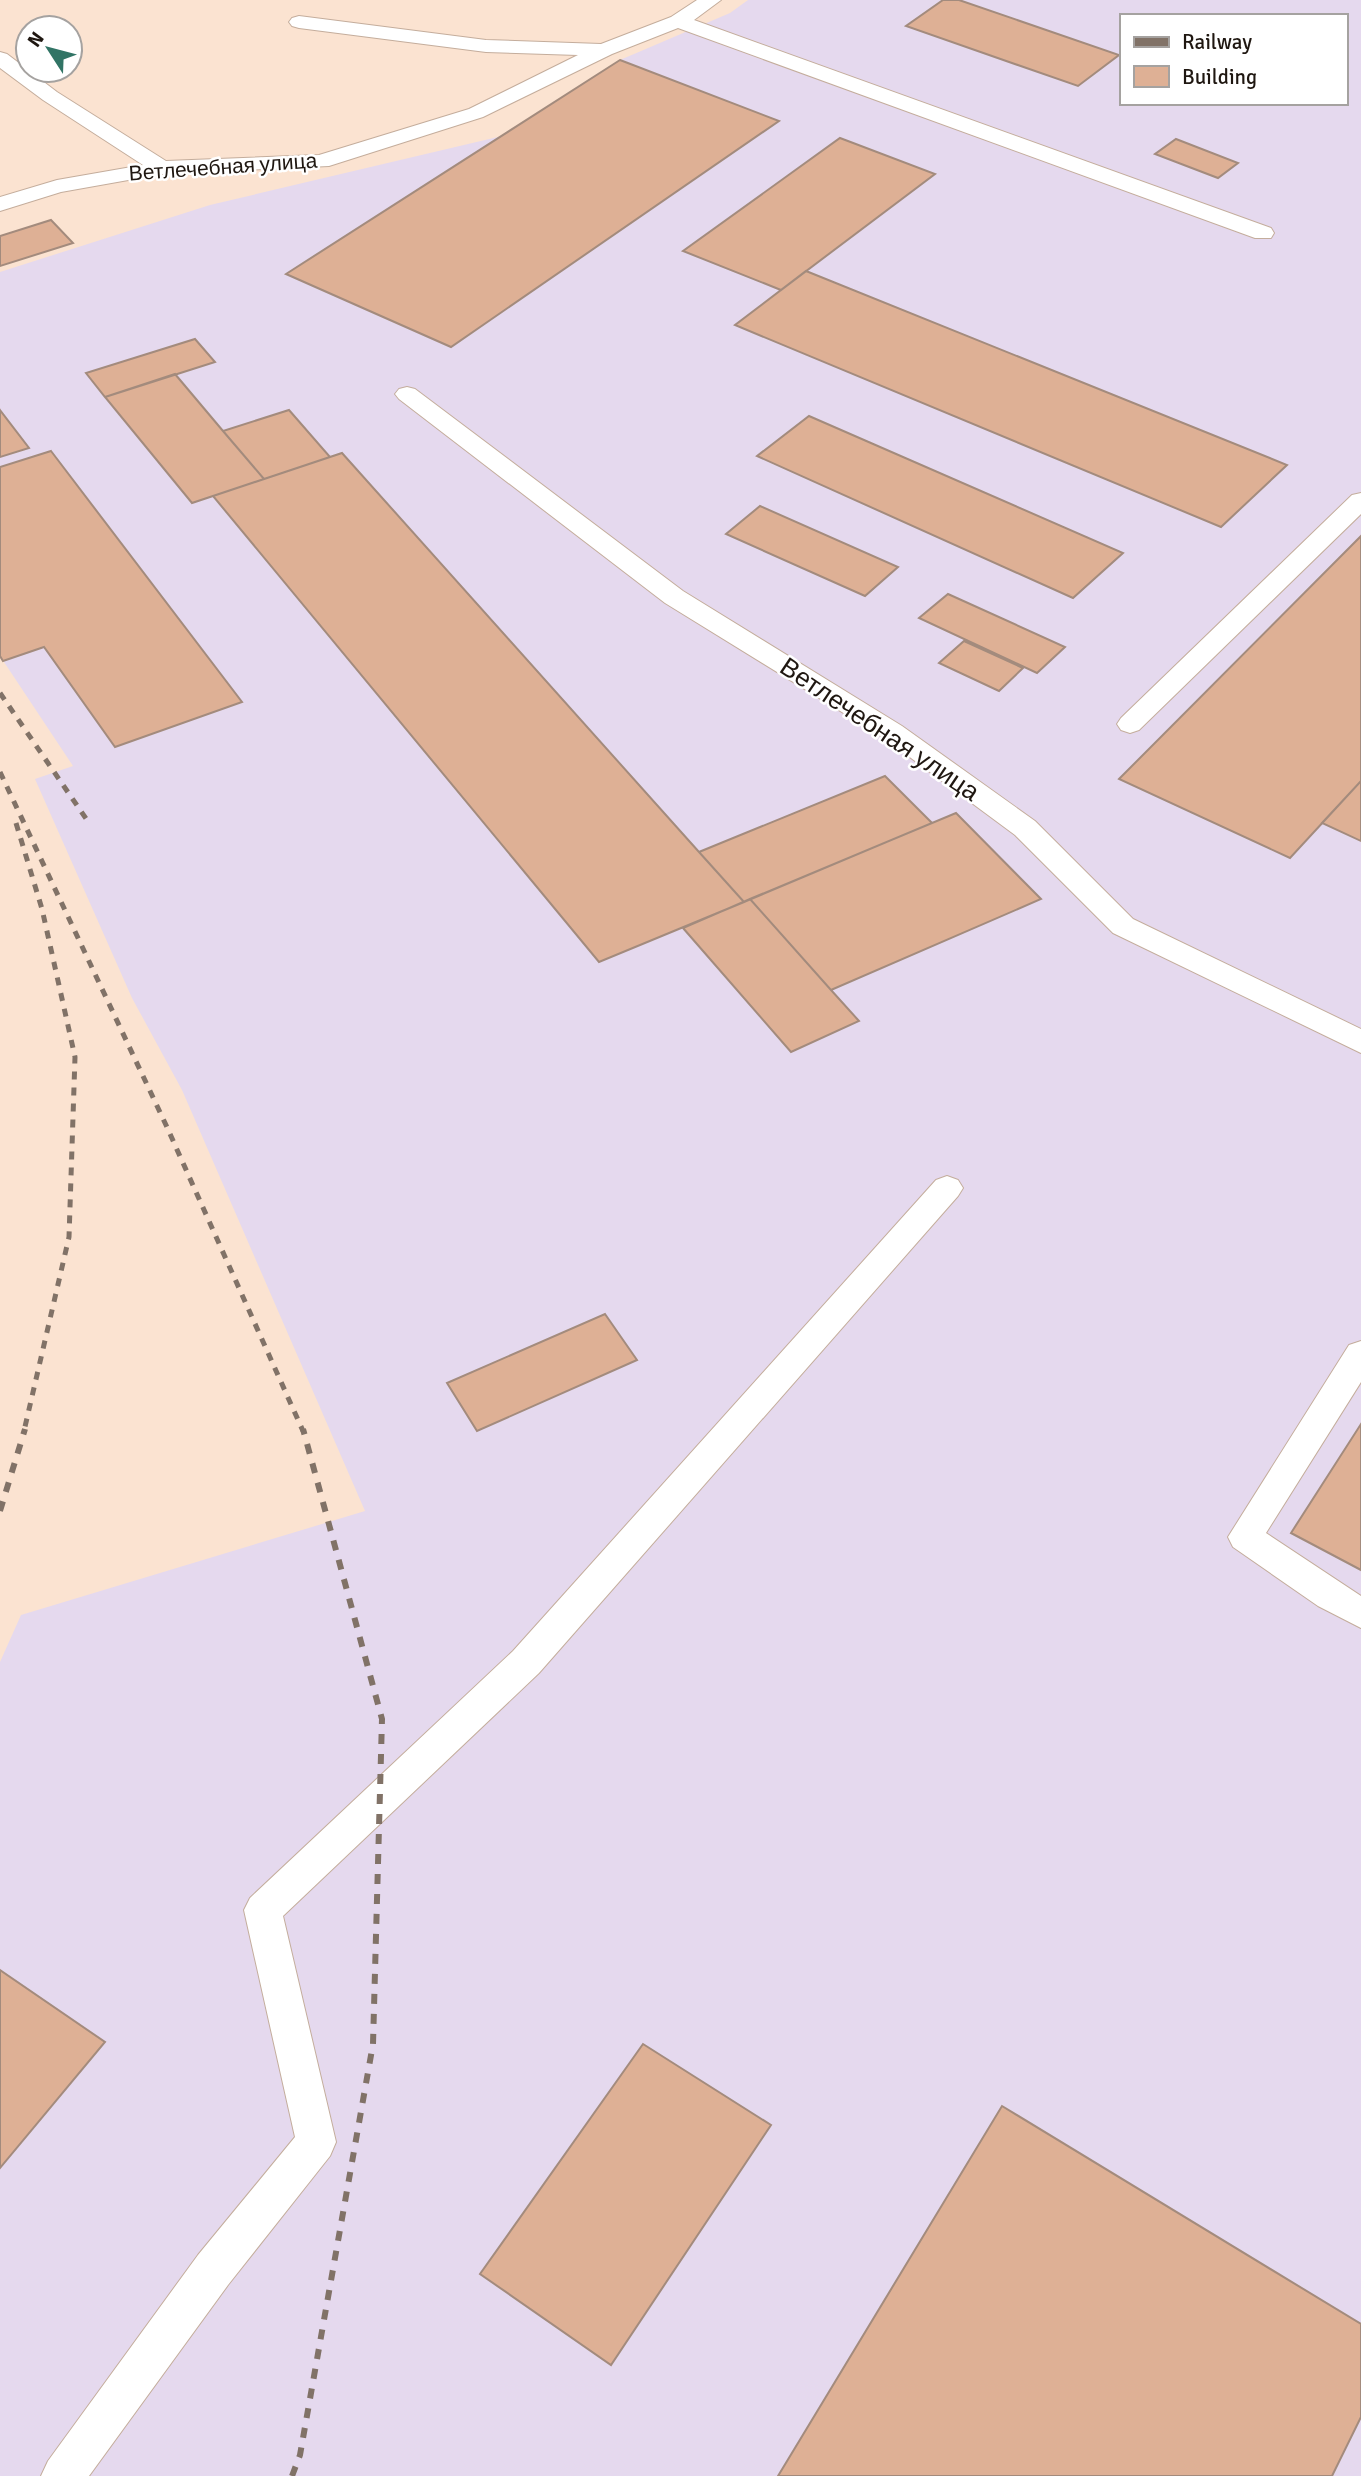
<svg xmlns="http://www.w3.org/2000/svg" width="1361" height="2476" viewBox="0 0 1361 2476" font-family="Signika,sans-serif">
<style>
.industrial{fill:#e5d9ee;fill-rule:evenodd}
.building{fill:#deb095;stroke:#a38b7d;stroke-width:2}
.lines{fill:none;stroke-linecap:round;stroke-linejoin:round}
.lane-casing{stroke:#c4ad9c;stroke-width:2}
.lane{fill:#fff;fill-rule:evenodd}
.rail-far1{stroke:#817267;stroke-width:5;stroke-dasharray:8 8;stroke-linecap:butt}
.rail{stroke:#817267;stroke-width:6;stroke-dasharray:10 10;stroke-linecap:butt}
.labels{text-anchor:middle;stroke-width:5;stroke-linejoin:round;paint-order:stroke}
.far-street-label{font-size:21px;fill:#1f1711;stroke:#fff}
.street-label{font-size:26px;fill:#1f1711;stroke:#fff}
</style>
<rect width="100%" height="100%" fill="#fbe3d1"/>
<!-- industrial -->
<path class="industrial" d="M748,0H1361V2476H0V1662L21,1615L365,1511L182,1090L132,998L35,779L73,766L0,656V272L210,205L502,136L620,60L730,13ZM1121,16H1345V103H1121Z"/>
<!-- building -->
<path class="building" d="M943,0H959L1119,55L1078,86L906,26Z
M620,60L779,121L451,347L286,274Z
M840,138L935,174L781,290L683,251Z
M1176,139L1238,163L1218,178L1155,154Z
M51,220L73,243L0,266V236Z
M806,271L1287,465L1221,527L735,325Z
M195,339L215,362L105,397L86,373Z
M195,339L215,362L105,397L86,373Z
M175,374L223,431L264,479L192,503L105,397Z
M0,410L29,448L0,457Z
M289,410L330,457L264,479L223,431Z
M809,416L1123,553L1073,598L757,456Z
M51,451L242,702L115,747L44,647L3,661L0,656V467Z
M342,453L699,852L744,902L599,962L213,496Z
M760,506L898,567L865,596L726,534Z
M1361,536V781L1290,858L1119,779Z
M948,594L1065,647L1037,673L919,618Z
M964,641L1023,668L999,691L939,663Z
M885,776L932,823L744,902L699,852Z
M1361,781V841L1322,823Z
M956,813L1041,899L831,990L750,899Z
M750,899L831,990L859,1021L791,1052L683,928Z
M605,1314L637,1360L477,1431L447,1383Z
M1361,1424V1570L1291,1533Z
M0,1970L105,2042L0,2168Z
M643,2044L771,2125L611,2365L480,2274Z
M1002,2106L1361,2324V2417L1332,2476H778Z"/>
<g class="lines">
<defs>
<path id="lane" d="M697,0H721L694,20L1271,228L1274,233L1271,238H1255L678,28L612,54L483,117L329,166L162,174L61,192L0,211V197L57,180L143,165L43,100L0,68V52L7,54L57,92L166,161L319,155L469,109L578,55L486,52L299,28L292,26L289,22L292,18L299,16L486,40L601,44L671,17Z
M407,387L415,389L683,591L902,726L1035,821L1133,919L1361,1029V1053L1113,933L1015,835L884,738L665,603L399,399L395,394L399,389Z
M1361,493V514L1139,730L1130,733L1121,730L1117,724L1121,718L1352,495Z
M947,1176L958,1180L963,1188L958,1196L539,1673L283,1916L336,2142L330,2156L228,2285L89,2476H41L48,2461L198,2255L295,2137L244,1910L250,1898L513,1651L936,1180Z
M1361,1341V1382L1266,1533L1361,1596V1628L1318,1606L1233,1547L1228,1537L1349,1345Z"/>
</defs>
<!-- lane casing -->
<use href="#lane" class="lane-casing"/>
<!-- lane -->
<use href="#lane" class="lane"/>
<!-- rail-far1 -->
<path class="rail-far1" d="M0,693L87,820
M0,772L166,1125L303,1431
M16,823L42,909L75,1057L69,1237L24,1431"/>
<!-- rail -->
<path class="rail" d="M0,1511L25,1429
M292,2476L300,2455L373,2044L382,1719L303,1429"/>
</g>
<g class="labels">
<!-- far-street labels -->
<g class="far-street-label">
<text transform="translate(223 167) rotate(-4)" y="7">Ветлечебная улица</text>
</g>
<!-- street labels -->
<g class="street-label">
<text transform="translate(880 729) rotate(34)" y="9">Ветлечебная улица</text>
</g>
</g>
<!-- legend -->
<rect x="1120" y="14" width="228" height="91" fill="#ffffff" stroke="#a5a2a0" stroke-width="2"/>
<rect x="1134" y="37" width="35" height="10" fill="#817267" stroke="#a5a2a0" stroke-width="2"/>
<text x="1182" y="49" font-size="21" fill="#1f1711">Railway</text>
<rect x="1134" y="66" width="35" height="21" fill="#deb095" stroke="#a5a2a0" stroke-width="2"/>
<text x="1182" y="84" font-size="21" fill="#1f1711">Building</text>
<!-- north arrow -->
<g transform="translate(49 49) rotate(306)"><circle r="33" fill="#ffffff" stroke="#a5a2a0" stroke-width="2"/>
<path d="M0-5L12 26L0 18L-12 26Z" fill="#317465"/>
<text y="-10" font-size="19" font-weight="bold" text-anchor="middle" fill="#1f1711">N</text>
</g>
</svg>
